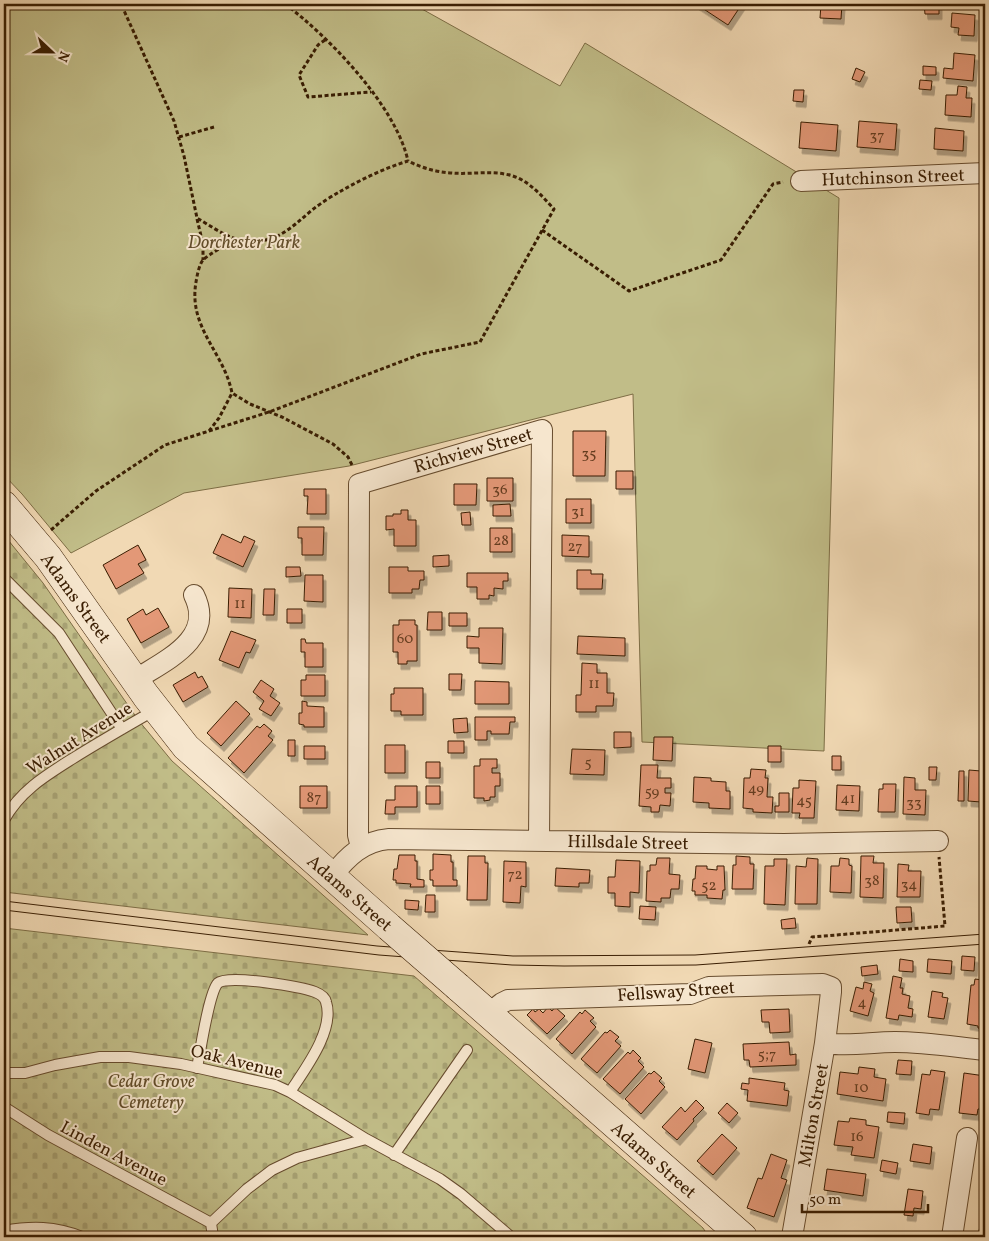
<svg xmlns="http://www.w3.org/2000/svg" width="989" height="1241" viewBox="0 0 989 1241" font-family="Vollkorn,serif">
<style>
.cemetery{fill:url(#cemetery-stones);stroke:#7d6d45}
.park{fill:#c1bd88;stroke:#7d6d45}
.building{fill:#e39877;stroke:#391d02;filter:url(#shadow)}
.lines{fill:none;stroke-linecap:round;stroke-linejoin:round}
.service-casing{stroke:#674c2e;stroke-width:12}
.minor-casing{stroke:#674c2e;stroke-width:22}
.secondary-casing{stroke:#391d02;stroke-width:29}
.path{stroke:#391d02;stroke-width:3;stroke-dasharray:4 2.5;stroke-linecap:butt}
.service{stroke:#f6e6ce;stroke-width:10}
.minor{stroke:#f6e6ce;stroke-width:20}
.secondary{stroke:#f6e6ce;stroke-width:28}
.tram{stroke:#391d02;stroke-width:1}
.secondary-bridge-casing{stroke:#391d02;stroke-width:29;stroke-linecap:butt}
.secondary-bridge{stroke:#f6e6ce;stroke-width:28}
.labels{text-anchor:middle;stroke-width:4;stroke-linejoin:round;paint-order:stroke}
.number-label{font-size:15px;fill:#643c1f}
.street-label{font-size:18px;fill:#391d02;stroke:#f6e6ce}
.park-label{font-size:18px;font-style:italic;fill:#624d2a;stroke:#f6e6ce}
</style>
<defs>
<pattern id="cemetery-stones" width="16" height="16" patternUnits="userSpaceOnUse" patternTransform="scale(1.25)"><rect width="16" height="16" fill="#c1bd88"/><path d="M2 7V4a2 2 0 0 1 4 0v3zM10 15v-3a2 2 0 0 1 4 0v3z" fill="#a7a274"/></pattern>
<filter id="shadow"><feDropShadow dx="3" dy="5.5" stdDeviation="0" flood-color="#0004"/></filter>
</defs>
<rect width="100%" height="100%" fill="#f1d9b4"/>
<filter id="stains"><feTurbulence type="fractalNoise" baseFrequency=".004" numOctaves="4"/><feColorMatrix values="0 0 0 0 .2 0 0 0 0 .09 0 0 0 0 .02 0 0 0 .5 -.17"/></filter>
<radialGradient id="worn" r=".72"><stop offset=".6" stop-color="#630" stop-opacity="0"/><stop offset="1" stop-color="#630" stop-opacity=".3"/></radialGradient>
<!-- cemetery -->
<path class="cemetery" d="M4,535L43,583L139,721L172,761L368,935L4,892Z
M4,928L414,976L703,1228L709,1237H4Z"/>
<!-- park -->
<path class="park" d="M4,4H413L560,86L585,43L839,198L824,751L642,742L633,394L349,466L184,493L71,553L22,494L4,475Z"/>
<!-- building -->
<path class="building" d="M696,4H742L728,25Z
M821,4H842L841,19L820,18Z
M924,4H939V14H925Z
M952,13L975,15L974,36L958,35L959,28L951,27Z
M954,53L975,55L973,81L943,78L944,68L953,69Z
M923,66L936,67V75H923Z
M856,68L865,72L860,82L852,79Z
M920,80L932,81L931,90L919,89Z
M958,86L967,87L966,98H972L971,117L945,115L946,95H957Z
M794,90H804L803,102L793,101Z
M859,121L897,124L895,150L857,147Z
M801,122L838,125L836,151L799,148Z
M935,128L964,131L963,151L934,149Z
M573,431H606L605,476H573Z
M616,471H633V489H616Z
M487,478H513V501H487Z
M454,484H477L476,505H454Z
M304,489H326V514H307L308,496H304Z
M566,499H591V523H566Z
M510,504L511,516H493V505Z
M401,510H408V520H416V546H394V529L386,530V516H393V514H401Z
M470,512L471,525H462L461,513Z
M298,527H324L323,555H302V538H298Z
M490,528H512V552H490Z
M222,534L241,543L244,536L255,541L243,567L213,553Z
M562,535L589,536V557L562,556Z
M138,545L146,560L138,564L144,573L116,589L103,565Z
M449,555V566L433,567V556Z
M286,567H300L301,576L286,577Z
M389,567H408V571H424V580H420L419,589H412V593H389Z
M577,570H591V574H603L602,589H577Z
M467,573H508V581H503V589L494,588V596L489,595V599H477V587H467Z
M305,575H323V602L304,601Z
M229,588L252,589L251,618L228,617Z
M264,589H275L274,615H263Z
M158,608L169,627L141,643L127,619L143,609L146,615Z
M287,609H302V623H287Z
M428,612H442V630H427Z
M449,613H467V626H449Z
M399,620H415V625H417V661H407V664H398V652H393V625H399Z
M479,628H503L502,664L479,663V648H467V636L479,637Z
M231,631L256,640L250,653L246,652L239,668L219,660Z
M578,636L625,638V656L577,654Z
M301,639H305L306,643H323V667H305V652H301Z
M582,663L597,664V673H607V693H614L613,706H596V712H576V695H581Z
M195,672L198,678L202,676L208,687L183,702L173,685Z
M449,674H462L461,690H449Z
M306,675H325V696H301V680H306Z
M261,680L274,689L270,696L280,703L271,716L259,709L264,701L253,692Z
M475,681L509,682V704H475Z
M394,688H423V715H401V711H391V694H394Z
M236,701L250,714L221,746L207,733Z
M302,701L307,702V706L324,707V727H304V725L299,724V713H302Z
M475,717H515V722H510L509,734H491V731H487V740H475Z
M467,718L468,732L454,733L453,719Z
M264,724L272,731L268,736L273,740L244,773L228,758L257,726L260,728Z
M614,732H631V747L614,748Z
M654,737H673L672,761L653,760Z
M288,740H295V756H288Z
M448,741H464V753H448Z
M385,745H405V773H385Z
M304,746H325V759H304Z
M768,746H781V762H768Z
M572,749L605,750L604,775L570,774Z
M832,756H841V770H832Z
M480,759H497V768H492V773H500V786H495V797H490V800L484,801V798H474V766H480Z
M426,762H440V778H426Z
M641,765H658L657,778H671V788H665V793H671L670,806L660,805L659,812H651V807L639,806Z
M929,767H937L936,780H929Z
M751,769L766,770L765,778H768L767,797H773L772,813L753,812V809L743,808L744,778H750Z
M969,770L981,771V802L968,801Z
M959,771H964V801H958Z
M694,777L711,778V781L726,782V791H730V809L709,808V803L693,802Z
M904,777L915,778V790H926L925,815L903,814Z
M799,780L816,781L814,818H799L800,813H792L793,788H799Z
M883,784H896L895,812H878L879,789H883Z
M837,785L860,786L859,811L836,810Z
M300,786H327V808H300Z
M395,786H417V807H395V814H385L386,800H395Z
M426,786H440V804H426Z
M779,793H789V812H775V806H779Z
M433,854L451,855V862H453V880H457V886H433V880H430V870H433Z
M399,855H415V861H417V879L424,880V887H410L411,884L396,883V880H393L394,869H397Z
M468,856H485V863H488L487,900H467Z
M736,856L750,857V864H754L753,889H732L733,865H736Z
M861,856H874L873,863H884L883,898L860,897Z
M657,858H670L669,874L680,875L679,889H671L670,898H661V902L646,901L647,871H650V865H656Z
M807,858L818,859L817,904H795L796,866L806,867Z
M840,858L849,859V865L852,866L851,893L830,892L831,866H839Z
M774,859H787L785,905L764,904L765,866H774Z
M616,860L640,861L639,893L630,892V907L615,906V893H608V877H615Z
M504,861L526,862V887L521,886L520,903L503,902Z
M898,864L909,865L908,871H921L920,897H897Z
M696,866H707V869L717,870V866H724L725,890H723L722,899L707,898V895H695V891H692L693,879H695Z
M556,868L590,870L589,883H579V887L555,886Z
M426,895H435V912H425Z
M405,900L419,901L418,910L405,909Z
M640,906L656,907L655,920L639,919Z
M896,907H911L912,922L897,923Z
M795,918L796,928L782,929L781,920Z
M962,956L975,957L974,971L961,970Z
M900,959L913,961V972L899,971Z
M928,959L952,961L951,974L927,972Z
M877,965L878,974L862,976L861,967Z
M893,976L902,978L900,988H903L902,994L910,996L908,1008L913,1009L912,1017L899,1015L898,1020L886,1018Z
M975,979L983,980L982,987H985V1029L978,1028V1026L967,1024L971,985H974Z
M864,982L872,984L870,991L874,993L868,1016L850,1011L856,987L863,989Z
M932,991L943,993L942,997L948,998L944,1019L928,1017Z
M548,1007L552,1011L555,1007L565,1016L547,1034L527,1015L533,1009L535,1012L539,1009L543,1013Z
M789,1009L790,1032L770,1033L769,1022H762L761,1010Z
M585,1010L594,1018L590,1021L596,1027L572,1054L556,1039L580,1012L582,1014Z
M610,1030L619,1037L615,1041L621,1046L597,1073L581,1059L605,1032L607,1033Z
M695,1039L712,1043L705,1073L688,1069Z
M789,1042L790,1055L796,1054V1065L750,1067L749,1060H744L743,1044Z
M633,1050L641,1058L638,1061L644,1067L620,1094L603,1079L628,1052L630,1054Z
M898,1060L912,1061L911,1075L896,1074Z
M859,1067L875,1069L874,1077L886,1079L883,1101L837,1094L840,1072L858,1074Z
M931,1070L945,1072L939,1110L930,1109L929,1115L916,1113L922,1074L930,1075Z
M654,1071L662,1078L659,1081L665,1087L641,1114L625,1099L649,1073L651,1074Z
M964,1073L985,1076L981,1109H978L977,1115L959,1113Z
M749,1078L785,1083L784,1090L789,1091L787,1106L747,1101L748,1090L741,1089L742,1083L749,1084Z
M696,1100L704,1108L693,1119L694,1121L677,1140L662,1127L681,1107L685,1112Z
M727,1103L738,1113L729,1123L718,1113Z
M888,1112L905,1113L904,1124L887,1122Z
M850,1118L866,1120V1125L879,1127L874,1158L851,1155L853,1147L834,1145L838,1121L849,1122Z
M722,1134L737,1148L713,1175L697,1161Z
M913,1144L932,1147L930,1164L910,1161Z
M771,1154L787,1160L781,1178L787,1180L774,1217L747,1208L758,1178L762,1179Z
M882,1160L898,1163L896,1174L880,1171Z
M827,1169L866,1174L863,1196L824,1190Z
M908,1189L923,1191L921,1209L914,1208L913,1216L904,1215Z
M982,1214L985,1215V1237H978Z"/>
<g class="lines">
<defs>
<path id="service" d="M4,578L59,633L122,729
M4,820C20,791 45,776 72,759C99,742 127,726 155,710
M197,1068C200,1053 209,992 218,983C228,974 302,987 315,992C320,994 325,997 326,1002C335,1030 305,1069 290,1092
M4,1073H25L55,1065L100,1057H129L181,1064L275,1085L290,1092L366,1139L440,1179L461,1194L511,1237
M4,1107L48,1135L211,1223
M394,1155L467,1050
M4,1231C31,1226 55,1226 82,1237
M213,1237L211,1223L247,1189L272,1170L297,1158L366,1139"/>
<path id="minor" d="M801,181L985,173
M135,680C164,661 216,639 194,595
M361,847L358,835L359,484L542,430L539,841
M332,876C347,857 363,841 389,839L784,844L938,841
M488,1014L502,1003L508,1000L690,994L709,987L823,984L831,987V992L825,1043L792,1237
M825,1043C848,1047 871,1042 895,1042C925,1042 955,1047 985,1050
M952,1237L967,1138"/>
<path id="secondary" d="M4,505L48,557L146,696L186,747L389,927
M458,987L743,1237"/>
</defs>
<!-- service casing -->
<use href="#service" class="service-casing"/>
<!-- minor casing -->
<use href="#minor" class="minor-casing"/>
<!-- secondary casing -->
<use href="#secondary" class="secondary-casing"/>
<!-- path -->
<path class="path" d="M285,4C329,37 396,106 408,161
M325,40L318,45L299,75L308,97L371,92
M179,137L214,127
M197,219L203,244V260
M542,230L629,291L721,260L773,184L783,182
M235,239C228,244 209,254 203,260C199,265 197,276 196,282C188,328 224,352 232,393L250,404L282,417L333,444L348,457L353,467
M209,431L219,418L232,393
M51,530L96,491L165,445L269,412L421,354L480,342L554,209C544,198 534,187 522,180C501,168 475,175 452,173C436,172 422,168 408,161C385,168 362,179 341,191C332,196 321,203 312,210C291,228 276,244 245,241C228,239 211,226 197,218L184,156L174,121L121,4
M809,944L812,937L945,926L939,857"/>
<!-- service -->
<use href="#service" class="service"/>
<!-- minor -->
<use href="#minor" class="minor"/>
<!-- secondary -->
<use href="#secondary" class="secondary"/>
<!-- tram -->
<path class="tram" d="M4,901L377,946L513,956L695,955L985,934
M4,910L379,955L512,965L564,966L696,965L985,944"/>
<defs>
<path id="secondary-bridge" d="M389,927L458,987"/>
</defs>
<!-- secondary-bridge casing -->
<use href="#secondary-bridge" class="secondary-bridge-casing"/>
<!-- secondary-bridge -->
<use href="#secondary-bridge" class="secondary-bridge"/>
</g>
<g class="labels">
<!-- number labels -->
<g class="number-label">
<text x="877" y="140">37</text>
<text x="589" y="458">35</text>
<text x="500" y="494">36</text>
<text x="578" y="516">31</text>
<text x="501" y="545">28</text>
<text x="575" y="551">27</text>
<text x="240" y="608">11</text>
<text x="405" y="643">60</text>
<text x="594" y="688">11</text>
<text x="588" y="767">5</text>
<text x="756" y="793">49</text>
<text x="652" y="796">59</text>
<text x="314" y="802">87</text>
<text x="848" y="803">41</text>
<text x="804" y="805">45</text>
<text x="914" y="807">33</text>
<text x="515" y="879">72</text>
<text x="872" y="885">38</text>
<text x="909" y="889">34</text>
<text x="709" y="890">52</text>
<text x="862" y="1007">4</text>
<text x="767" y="1059">5;7</text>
<text x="861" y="1092">10</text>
<text x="857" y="1141">16</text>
</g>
<!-- street labels -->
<g class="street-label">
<text transform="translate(893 177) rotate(-2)" y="6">Hutchinson Street</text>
<text transform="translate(473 450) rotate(-16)" y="6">Richview Street</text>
<text transform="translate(76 598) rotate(54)" y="6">Adams Street</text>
<text transform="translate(79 738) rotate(-32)" y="6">Walnut Avenue</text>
<text transform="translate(628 842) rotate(1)" y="6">Hillsdale Street</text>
<text transform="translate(350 893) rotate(41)" y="6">Adams Street</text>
<text transform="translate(676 991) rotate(-4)" y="6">Fellsway Street</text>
<text transform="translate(237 1061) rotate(14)" y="6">Oak Avenue</text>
<text transform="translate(813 1115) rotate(-80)" y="6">Milton Street</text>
<text transform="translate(114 1153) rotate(28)" y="6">Linden Avenue</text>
<text transform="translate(654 1160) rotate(41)" y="6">Adams Street</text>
</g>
<!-- park labels -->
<g class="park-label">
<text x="244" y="248">Dorchester Park</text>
<text x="151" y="1087">Cedar Grove<tspan x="151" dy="21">Cemetery</tspan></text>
</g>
</g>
<!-- margin -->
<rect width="989" height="1241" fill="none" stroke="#f1d9b4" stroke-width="20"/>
<rect x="5" y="5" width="979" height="1231" fill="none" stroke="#391d02" stroke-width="2.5"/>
<rect x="10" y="10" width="969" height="1221" fill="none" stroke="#391d02"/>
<!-- north arrow -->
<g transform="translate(52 52) rotate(112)" stroke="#f6e6ce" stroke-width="4" paint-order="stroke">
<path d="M0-4L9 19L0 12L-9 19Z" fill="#391d02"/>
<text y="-8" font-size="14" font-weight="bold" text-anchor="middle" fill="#391d02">N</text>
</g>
<!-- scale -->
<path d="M802 1204v8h126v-8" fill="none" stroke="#391d02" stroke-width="2.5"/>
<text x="809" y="1204" font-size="15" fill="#391d02" stroke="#f6e6ce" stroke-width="4" paint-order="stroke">50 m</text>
<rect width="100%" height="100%" filter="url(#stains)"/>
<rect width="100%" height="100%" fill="url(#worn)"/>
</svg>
